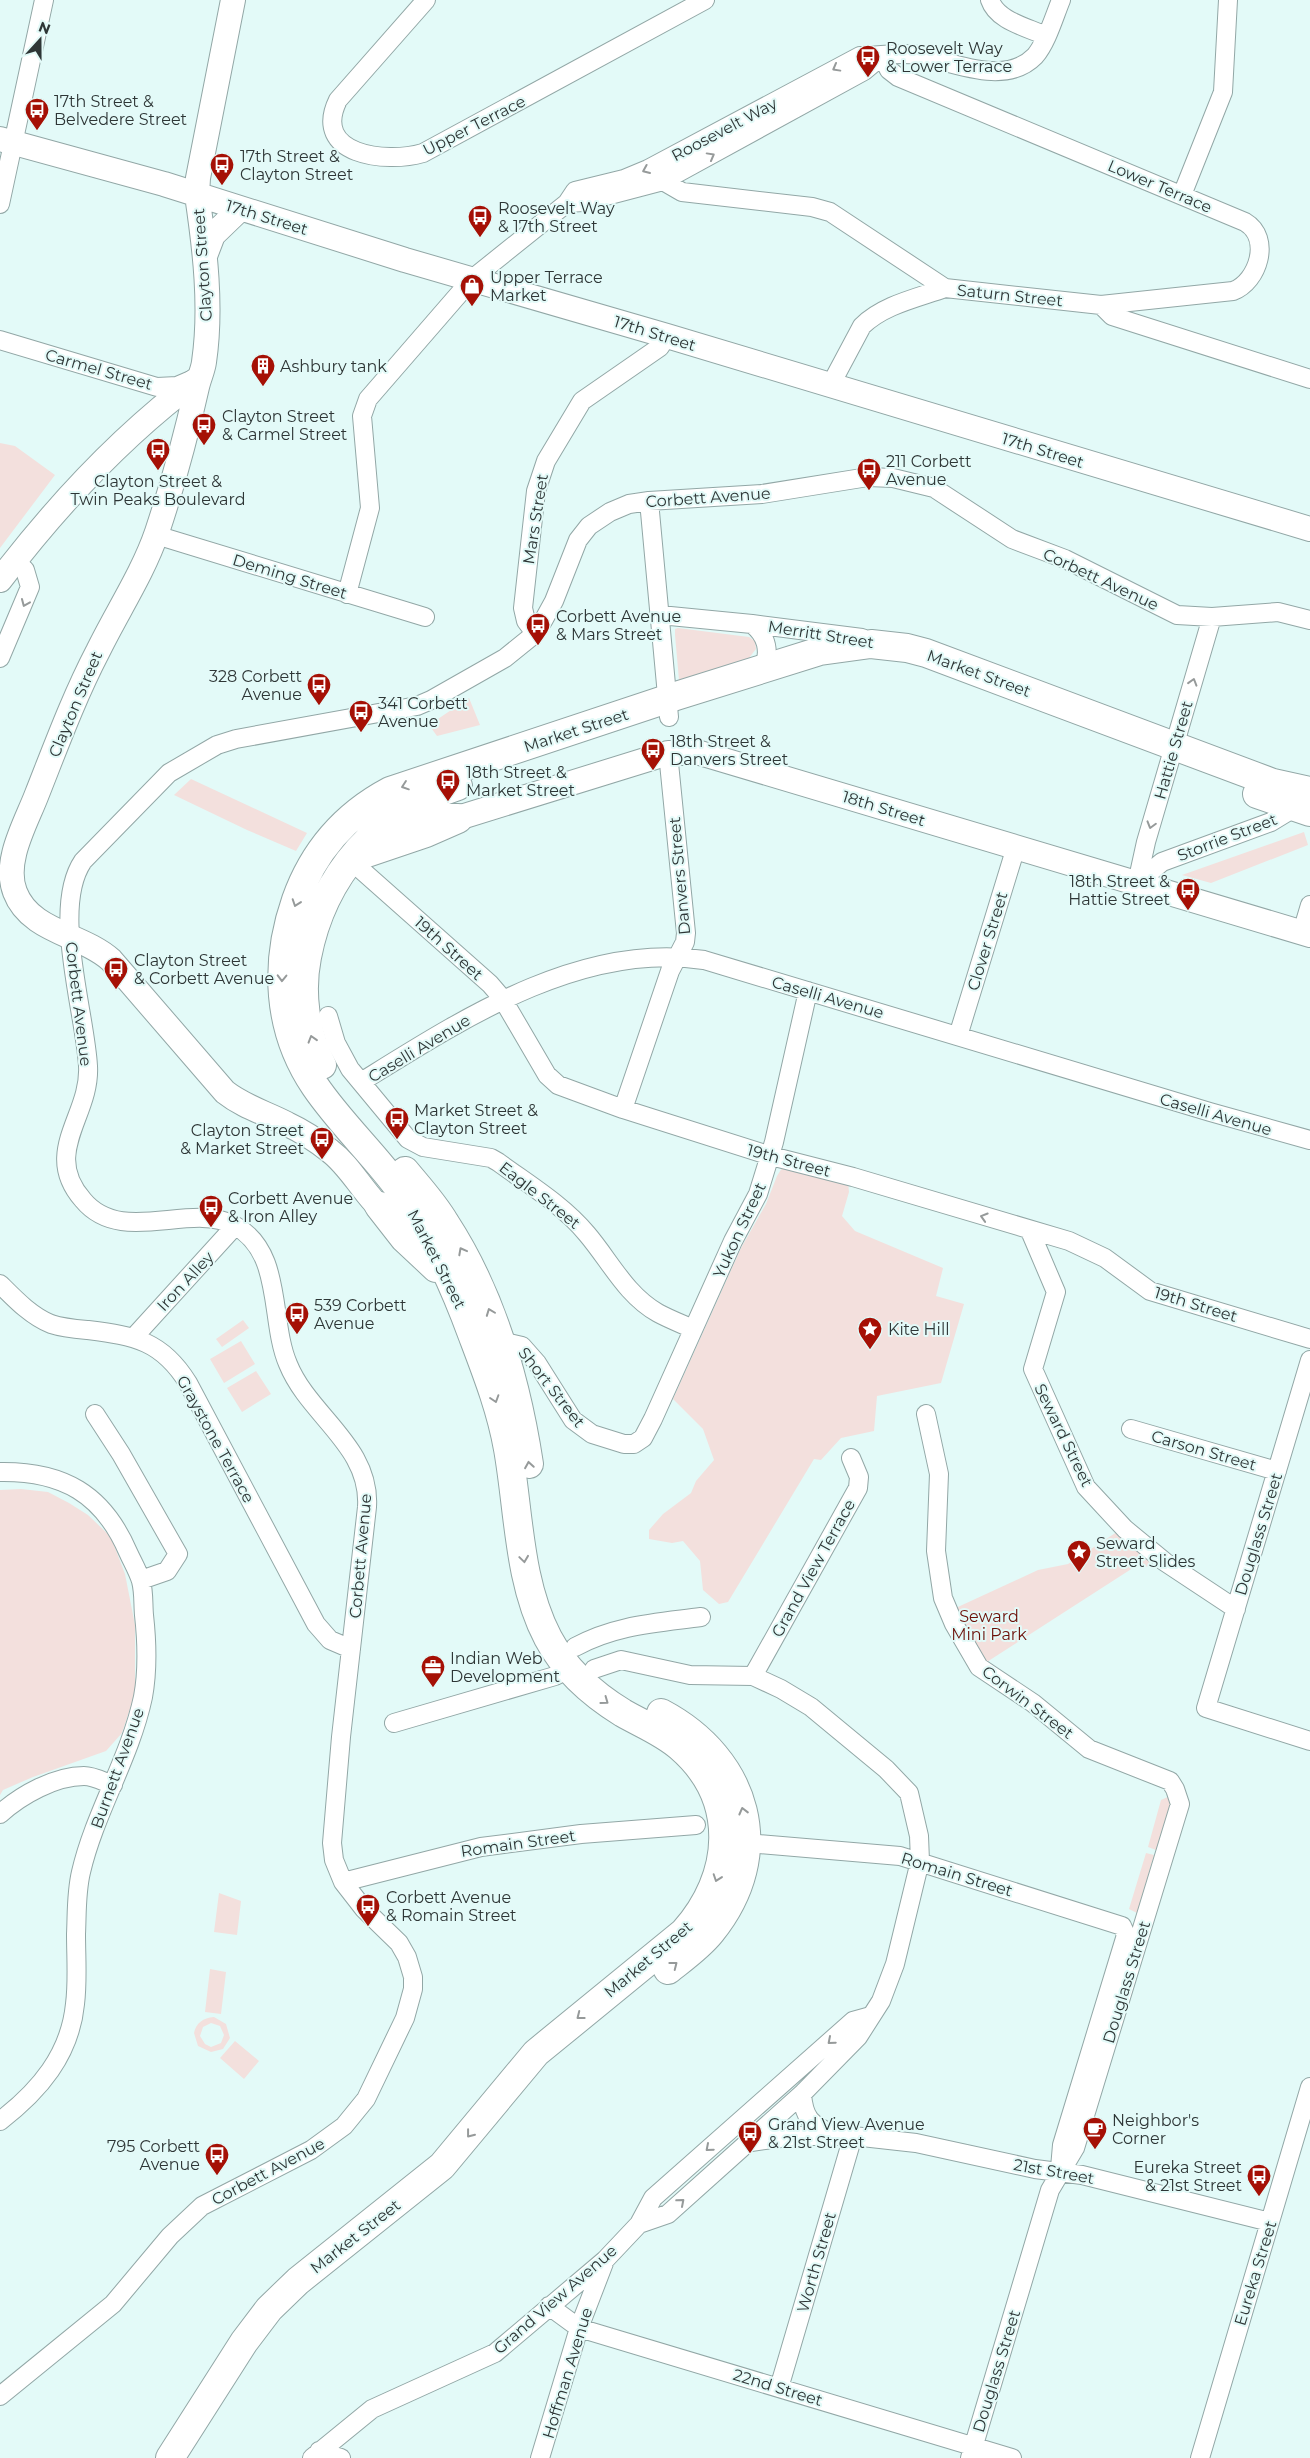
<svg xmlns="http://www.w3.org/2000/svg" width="1310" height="2458" viewBox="0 0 1310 2458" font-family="Montserrat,sans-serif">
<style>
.green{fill:#f3e0dd;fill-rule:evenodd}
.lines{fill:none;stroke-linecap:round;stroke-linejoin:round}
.street-casing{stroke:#92a7a6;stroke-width:20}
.secondary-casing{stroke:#92a7a6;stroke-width:26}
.primary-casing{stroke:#92a7a6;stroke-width:30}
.street{stroke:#fff;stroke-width:18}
.secondary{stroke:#fff;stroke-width:24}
.primary{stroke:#fff;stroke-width:28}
.oneway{stroke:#969a9a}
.labels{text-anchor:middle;stroke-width:4;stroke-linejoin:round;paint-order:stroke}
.poi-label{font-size:16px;fill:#2e3636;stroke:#e3faf8;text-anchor:start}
.street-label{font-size:16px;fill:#2e3636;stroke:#e3faf8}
.park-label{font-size:16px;fill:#6c0f07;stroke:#e3faf8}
</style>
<rect width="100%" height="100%" fill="#e3faf8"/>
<!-- green -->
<path class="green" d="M0,443L15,446L55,475L0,548Z
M678,628L749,637L755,641L756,649L749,658L679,680L675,635V629Z
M469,698L480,725L437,736L429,725Z
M191,779L307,833L296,851L247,830L174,795Z
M1304,832L1308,845L1211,883L1182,875Z
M790,1166L848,1182L849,1192L842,1216L855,1231L943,1268L936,1296L964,1304L941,1383L877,1396L874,1431L841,1438L821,1460L814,1459L728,1602L719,1604L703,1590L700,1561L683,1541L672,1543L649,1539V1530L663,1514L691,1493L696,1481L714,1460L703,1429L673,1399L741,1248L766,1204L777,1176L782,1168Z
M243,1320L249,1328L222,1347L216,1339Z
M241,1341L255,1364L224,1383L210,1359Z
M256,1371L271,1394L242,1412L227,1388Z
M21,1489L48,1492L69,1503L88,1515L111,1537L125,1574L135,1625V1694L122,1733L106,1751L33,1777L3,1790L0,1795V1490Z
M1123,1528L1160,1567L1136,1566L979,1667L947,1612L1038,1570L1068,1564Z
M1170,1796V1805L1156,1850L1148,1847L1161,1800Z
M1146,1853L1154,1855L1137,1913L1129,1909Z
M219,1893L241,1901L237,1935L214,1932Z
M210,1969L226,1972L221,2014L205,2012Z
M214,2017L226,2024L230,2038L223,2049L211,2052L198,2046L194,2033C196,2023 203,2018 214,2017ZM211,2023L220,2026L224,2035L221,2043L211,2047L205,2044L200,2036L203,2027Z
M235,2041L259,2061L244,2079L220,2058Z"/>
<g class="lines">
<defs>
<path id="street" d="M426,0L338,100C311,155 386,164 423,153L705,0
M990,0C997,21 1027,27 1046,36
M882,56L889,70L898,77L1245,222C1272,238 1258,282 1233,291L1101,305
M663,181L682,192L812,207L830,212L945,288L1101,305L1112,316L1310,379
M1182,195L1223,92L1228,0
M567,203L583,202L663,181L864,71L882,56
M0,204L44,0
M0,340L157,387L177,386L191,380
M830,386L862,326C883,305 917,298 945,288
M649,501L669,717
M156,535L425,617
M347,594L370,508L362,416L368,399L472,279L567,203L575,191L624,179L648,169L860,56C880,56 898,52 918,55C953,62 1005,87 1035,56C1047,42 1054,17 1061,0
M660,615L752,624L862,638
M752,624C767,636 770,650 764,669
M535,633L526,621L523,608L536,491L546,461L582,401L660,347L667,336
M0,658L30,587L25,570L15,561
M349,859L490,984L502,998L547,1075L558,1085L623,1109L771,1156L853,1177L1069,1241L1105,1258L1150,1291L1310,1339
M1137,883L1146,842L1212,617
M1137,883L1162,862L1271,822L1294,808
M1302,932L1310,905
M328,1016L336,1043L350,1069L408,1139L423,1147L491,1158L498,1162C528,1184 563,1205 587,1234C610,1261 626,1295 658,1313C669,1319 682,1324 693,1329
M958,1036L1016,847
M361,1082C461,1020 581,941 704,960L1210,1112L1310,1140
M623,1109L670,971L685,942L686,933L668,753
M1030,1231L1056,1292L1033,1369L1086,1487L1125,1529L1165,1562L1236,1609
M0,1284C15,1299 31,1316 51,1324C63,1328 76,1329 88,1330C135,1336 162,1341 188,1383L316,1624L330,1640L351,1649
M134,1337L235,1226
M492,1348L509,1343L522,1346L537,1363L573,1420L592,1434L624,1444H634L643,1438L653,1419L733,1241L758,1194L774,1142L808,991
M1310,1360L1206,1708L1310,1741
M95,1414L121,1454L178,1554L167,1571L141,1580
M926,1414L939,1474L936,1551L943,1598L954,1624L979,1667L1033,1703L1089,1749L1170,1781L1175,1789L1180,1804L1075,2148L1050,2190L970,2458
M1131,1429L1277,1471
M0,1472C63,1471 103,1494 128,1552C132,1561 138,1571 141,1581C144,1592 143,1604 144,1615C147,1642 148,1670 143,1697C130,1758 95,1812 81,1872C76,1893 77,1914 76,1934C76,1957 78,1981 75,2004C70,2055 39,2091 0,2121
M575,1647C615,1625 656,1623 701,1617
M594,1669L621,1660L690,1675L753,1676L781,1689L811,1707L886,1769L909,1793L919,1836L920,1861L895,1964L881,2001L858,2037L802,2094L668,2214L639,2224
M753,1676L858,1488L859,1477L851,1458
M394,1723L555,1676L569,1669
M0,1814C21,1795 55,1776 84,1776C94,1776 104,1782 113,1785
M747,1843L900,1856L1122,1926L1126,1935L1062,2145L1060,2168
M343,1882L481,1847L581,1834L696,1825
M802,2094C804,2119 811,2124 832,2134
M751,2142L796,2136H853L916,2143L1035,2169L1082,2175L1270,2222
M549,2306L579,2328L1012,2458
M779,2388L853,2136
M0,2396L113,2304L170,2236L202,2206L311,2150L344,2126L366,2099L405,2018L413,1989V1977L407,1957L399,1943L364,1909L343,1882L334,1860L332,1843L341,1737L367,1507C371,1446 309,1416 288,1364C269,1320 284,1252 234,1225C189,1202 121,1246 83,1200C41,1152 91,1116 88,1066C85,1011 51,908 83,861L169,773L217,745L236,739L417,706L431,700L505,658L531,637L543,621L554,601L578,540L589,526L610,512L629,504L649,501L762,494L868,477L893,478L934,488L1012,539L1065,559L1177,615L1212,617L1278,612L1310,620
M319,2451L341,2458
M312,2458L372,2409L495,2353L605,2260L639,2224L653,2198L853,2021L871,2016
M540,2458L579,2328L604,2263
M1200,2458L1310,2087"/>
<path id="secondary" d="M233,0L198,178L197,195C205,249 212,308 204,362C203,370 199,378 197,387C186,436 173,484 157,532C143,573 117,612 98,651C74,697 56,746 37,794C26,823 3,861 15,892C30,932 82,934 111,960L225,1092C244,1107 266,1113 287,1124C302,1131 316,1140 330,1151C354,1169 367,1202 393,1218
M0,139L164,184L405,260L667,336L1310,529
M205,256L213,235L240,209
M0,580C58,504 122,435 199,378
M458,818L668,753H700L1310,935"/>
<path id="primary" d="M1257,794L1310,812
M396,812L439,818H458
M358,856L426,833L458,819
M322,1065C305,1033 300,992 307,957C323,874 378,812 458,786
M405,1171C419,1188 434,1204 445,1223C492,1295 516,1379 529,1464
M379,1206L404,1238L436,1268
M661,1713C748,1759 775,1853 711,1932C699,1947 683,1958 668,1970
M170,2458L244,2342L269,2309L298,2281L442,2166L536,2053L684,1932C734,1876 740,1799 680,1747C663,1732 642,1724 623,1713C592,1694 565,1670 548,1638C518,1581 519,1511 508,1449C501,1409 486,1371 472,1334C454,1285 430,1233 400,1190C374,1154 340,1123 315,1086C277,1030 274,963 296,900C313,852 345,815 390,791L676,696L820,651L871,644L907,648L926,653L1273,783L1310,791"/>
</defs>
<!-- street casing -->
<use href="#street" class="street-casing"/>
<!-- secondary casing -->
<use href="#secondary" class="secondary-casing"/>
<!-- primary casing -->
<use href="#primary" class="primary-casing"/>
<!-- street -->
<use href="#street" class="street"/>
<!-- secondary -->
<use href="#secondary" class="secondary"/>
<!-- primary -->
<use href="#primary" class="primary"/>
</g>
<!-- one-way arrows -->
<defs><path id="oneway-chevron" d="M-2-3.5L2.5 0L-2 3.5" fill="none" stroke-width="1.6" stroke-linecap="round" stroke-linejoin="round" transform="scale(1.25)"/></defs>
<g class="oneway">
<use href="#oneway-chevron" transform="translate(836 68) rotate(151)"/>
<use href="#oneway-chevron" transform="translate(711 156) rotate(-29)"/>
<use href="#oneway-chevron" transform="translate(646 170) rotate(157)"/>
<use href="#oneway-chevron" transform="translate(25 603) rotate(113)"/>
<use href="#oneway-chevron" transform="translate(1193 682) rotate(-73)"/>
<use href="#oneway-chevron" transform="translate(405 786) rotate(161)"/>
<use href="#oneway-chevron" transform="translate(1151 825) rotate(106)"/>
<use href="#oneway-chevron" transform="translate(296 903) rotate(109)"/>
<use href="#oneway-chevron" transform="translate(282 978) rotate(91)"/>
<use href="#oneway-chevron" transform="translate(312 1039) rotate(-107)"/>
<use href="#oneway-chevron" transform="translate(984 1217) rotate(-163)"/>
<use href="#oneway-chevron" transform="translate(462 1251) rotate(-118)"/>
<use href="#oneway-chevron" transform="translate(490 1312) rotate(-111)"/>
<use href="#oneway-chevron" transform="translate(495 1399) rotate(72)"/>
<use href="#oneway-chevron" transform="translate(529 1465) rotate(-99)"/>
<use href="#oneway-chevron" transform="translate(524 1559) rotate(82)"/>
<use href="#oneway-chevron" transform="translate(605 1701) rotate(36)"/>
<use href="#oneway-chevron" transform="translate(743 1811) rotate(-104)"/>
<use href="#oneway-chevron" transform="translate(717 1878) rotate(109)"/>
<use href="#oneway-chevron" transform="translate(674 1965) rotate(-38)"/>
<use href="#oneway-chevron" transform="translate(580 2016) rotate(142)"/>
<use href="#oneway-chevron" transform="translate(831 2041) rotate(139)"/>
<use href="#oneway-chevron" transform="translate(470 2134) rotate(128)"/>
<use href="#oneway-chevron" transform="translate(709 2148) rotate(139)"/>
<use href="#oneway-chevron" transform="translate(681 2202) rotate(-41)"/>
</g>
<!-- icons -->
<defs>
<symbol id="bus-pin" viewBox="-11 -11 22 30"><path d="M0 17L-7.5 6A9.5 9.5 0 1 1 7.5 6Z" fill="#a51005" stroke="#e3faf8"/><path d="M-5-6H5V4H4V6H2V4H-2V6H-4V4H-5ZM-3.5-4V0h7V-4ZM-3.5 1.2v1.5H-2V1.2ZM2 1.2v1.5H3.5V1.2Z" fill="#fff"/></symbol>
<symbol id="shop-pin" viewBox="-11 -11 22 30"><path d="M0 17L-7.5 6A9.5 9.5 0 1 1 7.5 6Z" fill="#a51005" stroke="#e3faf8"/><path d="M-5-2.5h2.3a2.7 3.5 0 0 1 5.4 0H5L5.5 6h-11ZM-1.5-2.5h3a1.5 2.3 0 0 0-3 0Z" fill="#fff"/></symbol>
<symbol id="building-pin" viewBox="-11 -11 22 30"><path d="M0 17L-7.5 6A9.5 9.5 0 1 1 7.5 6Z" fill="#a51005" stroke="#e3faf8"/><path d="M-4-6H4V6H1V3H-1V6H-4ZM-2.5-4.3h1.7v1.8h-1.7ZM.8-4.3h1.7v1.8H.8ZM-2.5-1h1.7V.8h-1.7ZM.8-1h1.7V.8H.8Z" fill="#fff"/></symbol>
<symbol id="sight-pin" viewBox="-11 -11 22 30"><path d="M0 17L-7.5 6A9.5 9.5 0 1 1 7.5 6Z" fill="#a51005" stroke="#e3faf8"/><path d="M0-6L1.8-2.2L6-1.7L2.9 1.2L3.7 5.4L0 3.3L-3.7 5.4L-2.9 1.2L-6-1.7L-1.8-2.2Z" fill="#fff"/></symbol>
<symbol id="office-pin" viewBox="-11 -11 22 30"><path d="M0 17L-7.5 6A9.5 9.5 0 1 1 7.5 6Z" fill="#a51005" stroke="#e3faf8"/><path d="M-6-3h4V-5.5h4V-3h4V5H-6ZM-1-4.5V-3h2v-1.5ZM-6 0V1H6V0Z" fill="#fff"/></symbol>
<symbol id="cafe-pin" viewBox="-11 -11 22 30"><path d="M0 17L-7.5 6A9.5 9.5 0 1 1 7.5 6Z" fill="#a51005" stroke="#e3faf8"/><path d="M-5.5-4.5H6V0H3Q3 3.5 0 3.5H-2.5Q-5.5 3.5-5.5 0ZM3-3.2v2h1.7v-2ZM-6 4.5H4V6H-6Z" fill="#fff"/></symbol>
</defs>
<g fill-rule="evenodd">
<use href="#bus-pin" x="854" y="43" width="28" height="38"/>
<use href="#bus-pin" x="23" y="96" width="28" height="38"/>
<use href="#bus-pin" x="208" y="151" width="28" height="38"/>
<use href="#bus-pin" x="466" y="203" width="28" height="38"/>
<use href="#shop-pin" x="458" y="272" width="28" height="38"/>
<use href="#building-pin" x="249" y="352" width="28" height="38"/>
<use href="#bus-pin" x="190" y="411" width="28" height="38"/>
<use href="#bus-pin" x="144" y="436" width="28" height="38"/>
<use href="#bus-pin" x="855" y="456" width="28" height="38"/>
<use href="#bus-pin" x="524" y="611" width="28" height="38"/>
<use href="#bus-pin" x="305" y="671" width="28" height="38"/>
<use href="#bus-pin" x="347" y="698" width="28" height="38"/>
<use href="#bus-pin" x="639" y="736" width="28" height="38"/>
<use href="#bus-pin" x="434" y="767" width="28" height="38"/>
<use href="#bus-pin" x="1174" y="876" width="28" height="38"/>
<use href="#bus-pin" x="102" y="955" width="28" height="38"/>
<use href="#bus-pin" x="383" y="1105" width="28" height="38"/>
<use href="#bus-pin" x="308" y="1125" width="28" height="38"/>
<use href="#bus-pin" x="197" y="1193" width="28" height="38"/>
<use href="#bus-pin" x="283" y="1300" width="28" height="38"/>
<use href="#sight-pin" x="856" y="1315" width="28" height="38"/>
<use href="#sight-pin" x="1065" y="1538" width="28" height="38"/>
<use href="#office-pin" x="419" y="1653" width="28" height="38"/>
<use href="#bus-pin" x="354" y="1892" width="28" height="38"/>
<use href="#cafe-pin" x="1081" y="2115" width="28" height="38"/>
<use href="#bus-pin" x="736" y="2119" width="28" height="38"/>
<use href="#bus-pin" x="203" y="2141" width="28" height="38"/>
<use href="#bus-pin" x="1245" y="2162" width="28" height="38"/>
</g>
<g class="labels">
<!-- poi labels -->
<g class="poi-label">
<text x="886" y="54">Roosevelt Way<tspan x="886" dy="18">&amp; Lower Terrace</tspan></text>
<text x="54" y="107">17th Street &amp;<tspan x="54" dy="18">Belvedere Street</tspan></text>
<text x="240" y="162">17th Street &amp;<tspan x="240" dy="18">Clayton Street</tspan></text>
<text x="498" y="214">Roosevelt Way<tspan x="498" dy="18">&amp; 17th Street</tspan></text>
<text x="490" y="283">Upper Terrace<tspan x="490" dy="18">Market</tspan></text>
<text x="280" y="372">Ashbury tank</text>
<text x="222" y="422">Clayton Street<tspan x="222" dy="18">&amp; Carmel Street</tspan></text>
<text x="886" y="467">211 Corbett<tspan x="886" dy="18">Avenue</tspan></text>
<text x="158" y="487" text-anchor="middle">Clayton Street &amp;<tspan x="158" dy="18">Twin Peaks Boulevard</tspan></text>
<text x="556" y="622">Corbett Avenue<tspan x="556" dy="18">&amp; Mars Street</tspan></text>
<text x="302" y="682" text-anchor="end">328 Corbett<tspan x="302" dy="18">Avenue</tspan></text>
<text x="378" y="709">341 Corbett<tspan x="378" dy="18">Avenue</tspan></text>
<text x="670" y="747">18th Street &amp;<tspan x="670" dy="18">Danvers Street</tspan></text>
<text x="466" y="778">18th Street &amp;<tspan x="466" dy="18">Market Street</tspan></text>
<text x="1170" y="887" text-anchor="end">18th Street &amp;<tspan x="1170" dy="18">Hattie Street</tspan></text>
<text x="134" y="966">Clayton Street<tspan x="134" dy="18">&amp; Corbett Avenue</tspan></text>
<text x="414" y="1116">Market Street &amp;<tspan x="414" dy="18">Clayton Street</tspan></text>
<text x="304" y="1136" text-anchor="end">Clayton Street<tspan x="304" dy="18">&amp; Market Street</tspan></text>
<text x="228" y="1204">Corbett Avenue<tspan x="228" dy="18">&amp; Iron Alley</tspan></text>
<text x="314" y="1311">539 Corbett<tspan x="314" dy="18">Avenue</tspan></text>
<text x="888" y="1335">Kite Hill</text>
<text x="1096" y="1549">Seward<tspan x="1096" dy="18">Street Slides</tspan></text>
<text x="450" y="1664">Indian Web<tspan x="450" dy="18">Development</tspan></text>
<text x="386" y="1903">Corbett Avenue<tspan x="386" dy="18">&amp; Romain Street</tspan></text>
<text x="1112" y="2126">Neighbor's<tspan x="1112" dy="18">Corner</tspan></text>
<text x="768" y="2130">Grand View Avenue<tspan x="768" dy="18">&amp; 21st Street</tspan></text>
<text x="200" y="2152" text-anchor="end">795 Corbett<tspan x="200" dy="18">Avenue</tspan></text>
<text x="1242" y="2173" text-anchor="end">Eureka Street<tspan x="1242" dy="18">&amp; 21st Street</tspan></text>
</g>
<!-- street labels -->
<g class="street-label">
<text transform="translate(474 125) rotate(-27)" y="6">Upper Terrace</text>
<text transform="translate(724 129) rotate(-28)" y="6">Roosevelt Way</text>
<text transform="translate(1160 186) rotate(23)" y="6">Lower Terrace</text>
<text transform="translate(267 217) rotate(17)" y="6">17th Street</text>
<text transform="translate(202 265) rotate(-94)" y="6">Clayton Street</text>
<text transform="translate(1010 295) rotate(6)" y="6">Saturn Street</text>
<text transform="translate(655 333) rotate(17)" y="6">17th Street</text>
<text transform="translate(99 369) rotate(16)" y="6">Carmel Street</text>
<text transform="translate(1043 450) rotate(17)" y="6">17th Street</text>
<text transform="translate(708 497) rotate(-4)" y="6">Corbett Avenue</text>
<text transform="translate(535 519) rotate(-81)" y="6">Mars Street</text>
<text transform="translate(290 576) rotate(17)" y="6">Deming Street</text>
<text transform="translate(1101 579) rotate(25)" y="6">Corbett Avenue</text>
<text transform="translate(821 634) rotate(9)" y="6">Merritt Street</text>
<text transform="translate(979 673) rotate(20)" y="6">Market Street</text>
<text transform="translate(75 704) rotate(-67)" y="6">Clayton Street</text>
<text transform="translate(576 730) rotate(-18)" y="6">Market Street</text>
<text transform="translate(1173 750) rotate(-74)" y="6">Hattie Street</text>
<text transform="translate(884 808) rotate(17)" y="6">18th Street</text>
<text transform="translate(1227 837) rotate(-21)" y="6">Storrie Street</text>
<text transform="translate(679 876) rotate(-95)" y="6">Danvers Street</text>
<text transform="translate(987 941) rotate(-73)" y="6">Clover Street</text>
<text transform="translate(449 948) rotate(42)" y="6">19th Street</text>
<text transform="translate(828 997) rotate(16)" y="6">Caselli Avenue</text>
<text transform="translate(79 1004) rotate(83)" y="6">Corbett Avenue</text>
<text transform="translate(419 1048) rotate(-31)" y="6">Caselli Avenue</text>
<text transform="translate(1216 1114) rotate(16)" y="6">Caselli Avenue</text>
<text transform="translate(789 1160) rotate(15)" y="6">19th Street</text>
<text transform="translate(540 1195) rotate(38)" y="6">Eagle Street</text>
<text transform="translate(739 1230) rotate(-65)" y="6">Yukon Street</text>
<text transform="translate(437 1259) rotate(63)" y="6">Market Street</text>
<text transform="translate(185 1281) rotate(-47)" y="6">Iron Alley</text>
<text transform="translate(1196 1304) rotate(17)" y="6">19th Street</text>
<text transform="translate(552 1387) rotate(52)" y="6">Short Street</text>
<text transform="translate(1064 1435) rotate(64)" y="6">Seward Street</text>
<text transform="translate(216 1439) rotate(61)" y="6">Graystone Terrace</text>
<text transform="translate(1204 1450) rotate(16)" y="6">Carson Street</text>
<text transform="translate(1258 1534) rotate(-73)" y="6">Douglass Street</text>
<text transform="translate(360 1556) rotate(-85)" y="6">Corbett Avenue</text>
<text transform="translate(813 1568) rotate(-61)" y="6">Grand View Terrace</text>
<text transform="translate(1028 1702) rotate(37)" y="6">Corwin Street</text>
<text transform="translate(117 1768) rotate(-70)" y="6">Burnett Avenue</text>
<text transform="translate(518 1843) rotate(-8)" y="6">Romain Street</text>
<text transform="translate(957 1874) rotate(17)" y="6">Romain Street</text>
<text transform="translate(648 1959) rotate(-40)" y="6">Market Street</text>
<text transform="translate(1126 1982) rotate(-73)" y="6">Douglass Street</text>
<text transform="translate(268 2171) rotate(-28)" y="6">Corbett Avenue</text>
<text transform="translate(1054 2171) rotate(10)" y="6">21st Street</text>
<text transform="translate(355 2236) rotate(-38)" y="6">Market Street</text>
<text transform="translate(816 2262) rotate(-74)" y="6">Worth Street</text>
<text transform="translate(1255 2273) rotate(-73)" y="6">Eureka Street</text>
<text transform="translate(555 2299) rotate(-41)" y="6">Grand View Avenue</text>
<text transform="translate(996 2371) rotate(-73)" y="6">Douglass Street</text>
<text transform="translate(567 2373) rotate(-73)" y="6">Hoffman Avenue</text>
<text transform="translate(778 2387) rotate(17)" y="6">22nd Street</text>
</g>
<!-- park labels -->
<g class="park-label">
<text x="989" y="1622">Seward<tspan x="989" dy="18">Mini Park</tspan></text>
</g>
</g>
<!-- north arrow -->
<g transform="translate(40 40) rotate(21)" stroke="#e3faf8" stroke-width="4" paint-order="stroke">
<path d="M0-4L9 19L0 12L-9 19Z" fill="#2e3636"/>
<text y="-8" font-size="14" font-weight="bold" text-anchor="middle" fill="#2e3636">N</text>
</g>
</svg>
